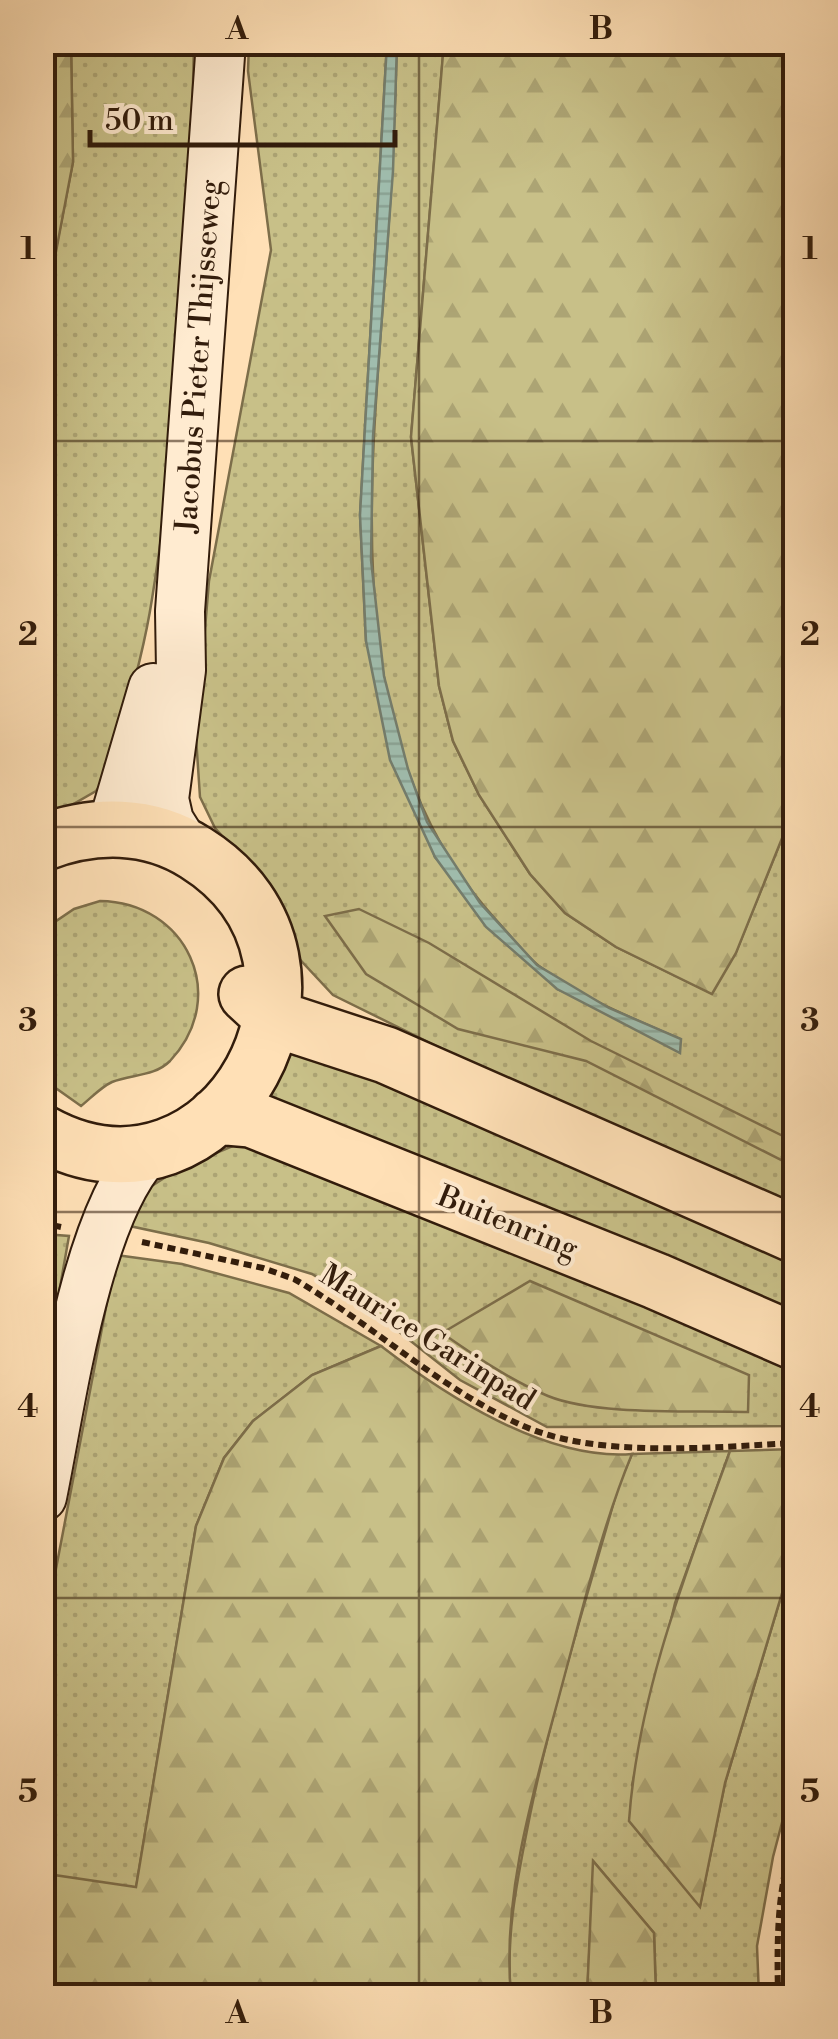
<svg xmlns="http://www.w3.org/2000/svg" width="838" height="2039" viewBox="0 0 838 2039" font-family="'Libre Bodoni',serif">
<style>
.grass{fill:url(#grass-dots);stroke:#7d6e4a;stroke-width:2.5}
.forest{fill:url(#forest-firs);stroke:#7d6e4a;stroke-width:2.5}
.water{fill:url(#water-rules);stroke:#747d6d;stroke-width:2.5}
.lines{fill:none;stroke-linecap:round;stroke-linejoin:round}
.secondary-casing{stroke:#321c0b;stroke-width:52}
.highway-casing{stroke:#321c0b;stroke-width:60}
.path{stroke:#321c0b;stroke-width:6;stroke-dasharray:8 5;stroke-linecap:butt}
.secondary{stroke:#ffebd0;stroke-width:48}
.highway{stroke:#ffe0b6;stroke-width:55}
.grid{fill:none;stroke:#321c0b;stroke-width:2.5;stroke-opacity:0.55}
.labels{text-anchor:middle;stroke-width:8;stroke-linejoin:round;paint-order:stroke}
.street-label{font-size:30px;fill:#321c0b;stroke:#ffebd0}
.neatline{fill:none;stroke:#321c0b;stroke-width:4}
.grid-label{font-size:32px;text-anchor:middle;font-weight:bold;fill:#321c0b}
</style>
<defs>
<pattern id="grass-dots" width="8" height="8" patternUnits="userSpaceOnUse" patternTransform="scale(2.5)"><rect width="8" height="8" fill="#c8c088"/><path d="M2 2h.1M6 6h.1" fill="none" stroke="#aca474" stroke-width="1.8" stroke-linecap="round"/></pattern>
<pattern id="forest-firs" width="22" height="20" patternUnits="userSpaceOnUse" patternTransform="scale(2.5)"><rect width="22" height="20" fill="#c8c088"/><path d="M5 1l3.5 6h-7zM16 11l3.5 6h-7z" fill="#aca474"/></pattern>
<pattern id="water-rules" width="6" height="5" patternUnits="userSpaceOnUse" patternTransform="scale(2.5)"><rect width="6" height="5" fill="#a0bdae"/><path d="M0 2.5h6" fill="none" stroke="#8aa294"/></pattern>
</defs>
<rect width="100%" height="100%" fill="#ffe0b6"/>
<filter id="stains"><feTurbulence type="fractalNoise" baseFrequency=".002" numOctaves="4"/><feColorMatrix values="0 0 0 0 .2 0 0 0 0 .09 0 0 0 0 .02 0 0 0 .5 -.17"/></filter>
<radialGradient id="worn" r=".72"><stop offset=".6" stop-color="#630" stop-opacity="0"/><stop offset="1" stop-color="#630" stop-opacity=".3"/></radialGradient>
<!-- grass -->
<path class="grass" d="M71,43H194C190,225 181,419 152,599C143,657 125,714 111,770L96,791L42,822V320L73,162Z
M249,43H387L360,515L366,641L435,857L557,989L680,1039C632,1018 581,998 539,966C524,954 511,936 498,922C339,751 369,491 385,277C391,199 395,121 397,43H444L411,437L439,686L453,741L479,795L530,874L565,913L616,947L711,993L736,952L795,806V1208L499,1077L333,995L293,952L265,883L215,828L200,797L196,737L209,581L271,250L248,71Z
M100,901C186,902 231,996 170,1061C154,1077 131,1074 112,1082C101,1087 91,1098 81,1106L43,1079V930L74,909Z
M293,1037L795,1253V1317L270,1105L264,1088Z
M235,1145L308,1160L795,1370V1426L547,1427L460,1380L379,1316L312,1274L209,1243L125,1225L138,1195L178,1169Z
M43,1234L69,1236L43,1384Z
M116,1255L182,1264L289,1293L381,1346L312,1375L253,1421L224,1458L196,1526L136,1888L45,1961L42,1996V1615L50,1600Z
M730,1451L675,1603L632,1785L700,1905L725,1783L795,1550V1773L773,1857L757,1946L759,1996H656L654,1933L594,1862L587,1996H511C505,1935 518,1876 530,1815C553,1703 588,1594 619,1484L632,1454Z"/>
<!-- forest -->
<path class="forest" d="M43,42L71,43L73,162L43,320Z
M444,42L795,43V806L736,953L712,994L616,947L565,913L530,874L479,795L453,741L439,686L411,437Z
M359,909L429,943L591,1041L795,1142V1167L586,1061L458,1029L366,974L325,916Z
M530,1281L749,1375L748,1412C693,1410 597,1416 548,1396C510,1380 475,1356 442,1333Z
M381,1346C446,1396 547,1461 632,1454C603,1524 585,1600 565,1674C538,1777 501,1889 511,1996H43L54,1875L136,1887L196,1526L224,1458L253,1421L312,1375Z
M795,1449V1550L725,1783L700,1907L629,1821C638,1693 687,1570 730,1451Z
M593,1861L654,1933L656,1996H587Z"/>
<!-- water -->
<path class="water" d="M387,43H397L393,171L373,436L371,560L384,676L408,769L427,822L480,903L537,965L609,1008L681,1039L680,1053L557,989L486,927L435,857L390,760L366,641L360,515Z"/>
<g class="lines">
<defs>
<path id="secondary" d="M112,828L153,688
M184,845L169,821L164,799L181,670L180,611L221,42
M42,1497C61,1405 85,1219 147,1152"/>
<path id="highway" d="M42,843C94,823 149,823 196,853C370,962 222,1233 42,1133
M247,994L273,1018L386,1055L796,1235
M216,1116L251,1119L656,1281L796,1342"/>
</defs>
<!-- secondary casing -->
<use href="#secondary" class="secondary-casing"/>
<!-- highway casing -->
<use href="#highway" class="highway-casing"/>
<!-- path -->
<path class="path" d="M42,1223L61,1227
M142,1242L263,1268L294,1279C372,1324 439,1388 521,1425C596,1459 714,1447 796,1443
M778,1996C777,1943 776,1886 796,1835"/>
<!-- secondary -->
<use href="#secondary" class="secondary"/>
<!-- highway -->
<use href="#highway" class="highway"/>
</g>
<!-- grid -->
<path class="grid" d="M419,42V1996M42,441H796M42,827H796M42,1212H796M42,1598H796"/>
<g class="labels">
<!-- street labels -->
<g class="street-label">
<text transform="translate(198 356) rotate(-86)" y="10">Jacobus Pieter Thijsseweg</text>
<text transform="translate(508 1222) rotate(22)" y="10">Buitenring</text>
<text transform="translate(428 1337) rotate(32)" y="10">Maurice Garinpad</text>
</g>
</g>
<!-- margin -->
<rect width="838" height="2039" fill="none" stroke="#ffe0b6" stroke-width="110"/>
<!-- scale -->
<path d="M90 130v15h305v-15" fill="none" stroke="#321c0b" stroke-width="5"/>
<text x="105" y="130" font-size="30" fill="#321c0b" stroke="#ffebd0" stroke-width="8" paint-order="stroke">50 m</text>
<rect x="55" y="55" width="728" height="1929" class="neatline"/>
<g class="grid-label">
<text x="237" y="39">A</text>
<text x="601" y="39">B</text>
<text x="28" y="259">1</text>
<text x="810" y="259">1</text>
<text x="28" y="645">2</text>
<text x="810" y="645">2</text>
<text x="28" y="1031">3</text>
<text x="810" y="1031">3</text>
<text x="28" y="1417">4</text>
<text x="810" y="1417">4</text>
<text x="28" y="1802">5</text>
<text x="810" y="1802">5</text>
<text x="237" y="2023">A</text>
<text x="601" y="2023">B</text>
</g>
<rect width="100%" height="100%" filter="url(#stains)"/>
<rect width="100%" height="100%" fill="url(#worn)"/>
</svg>
